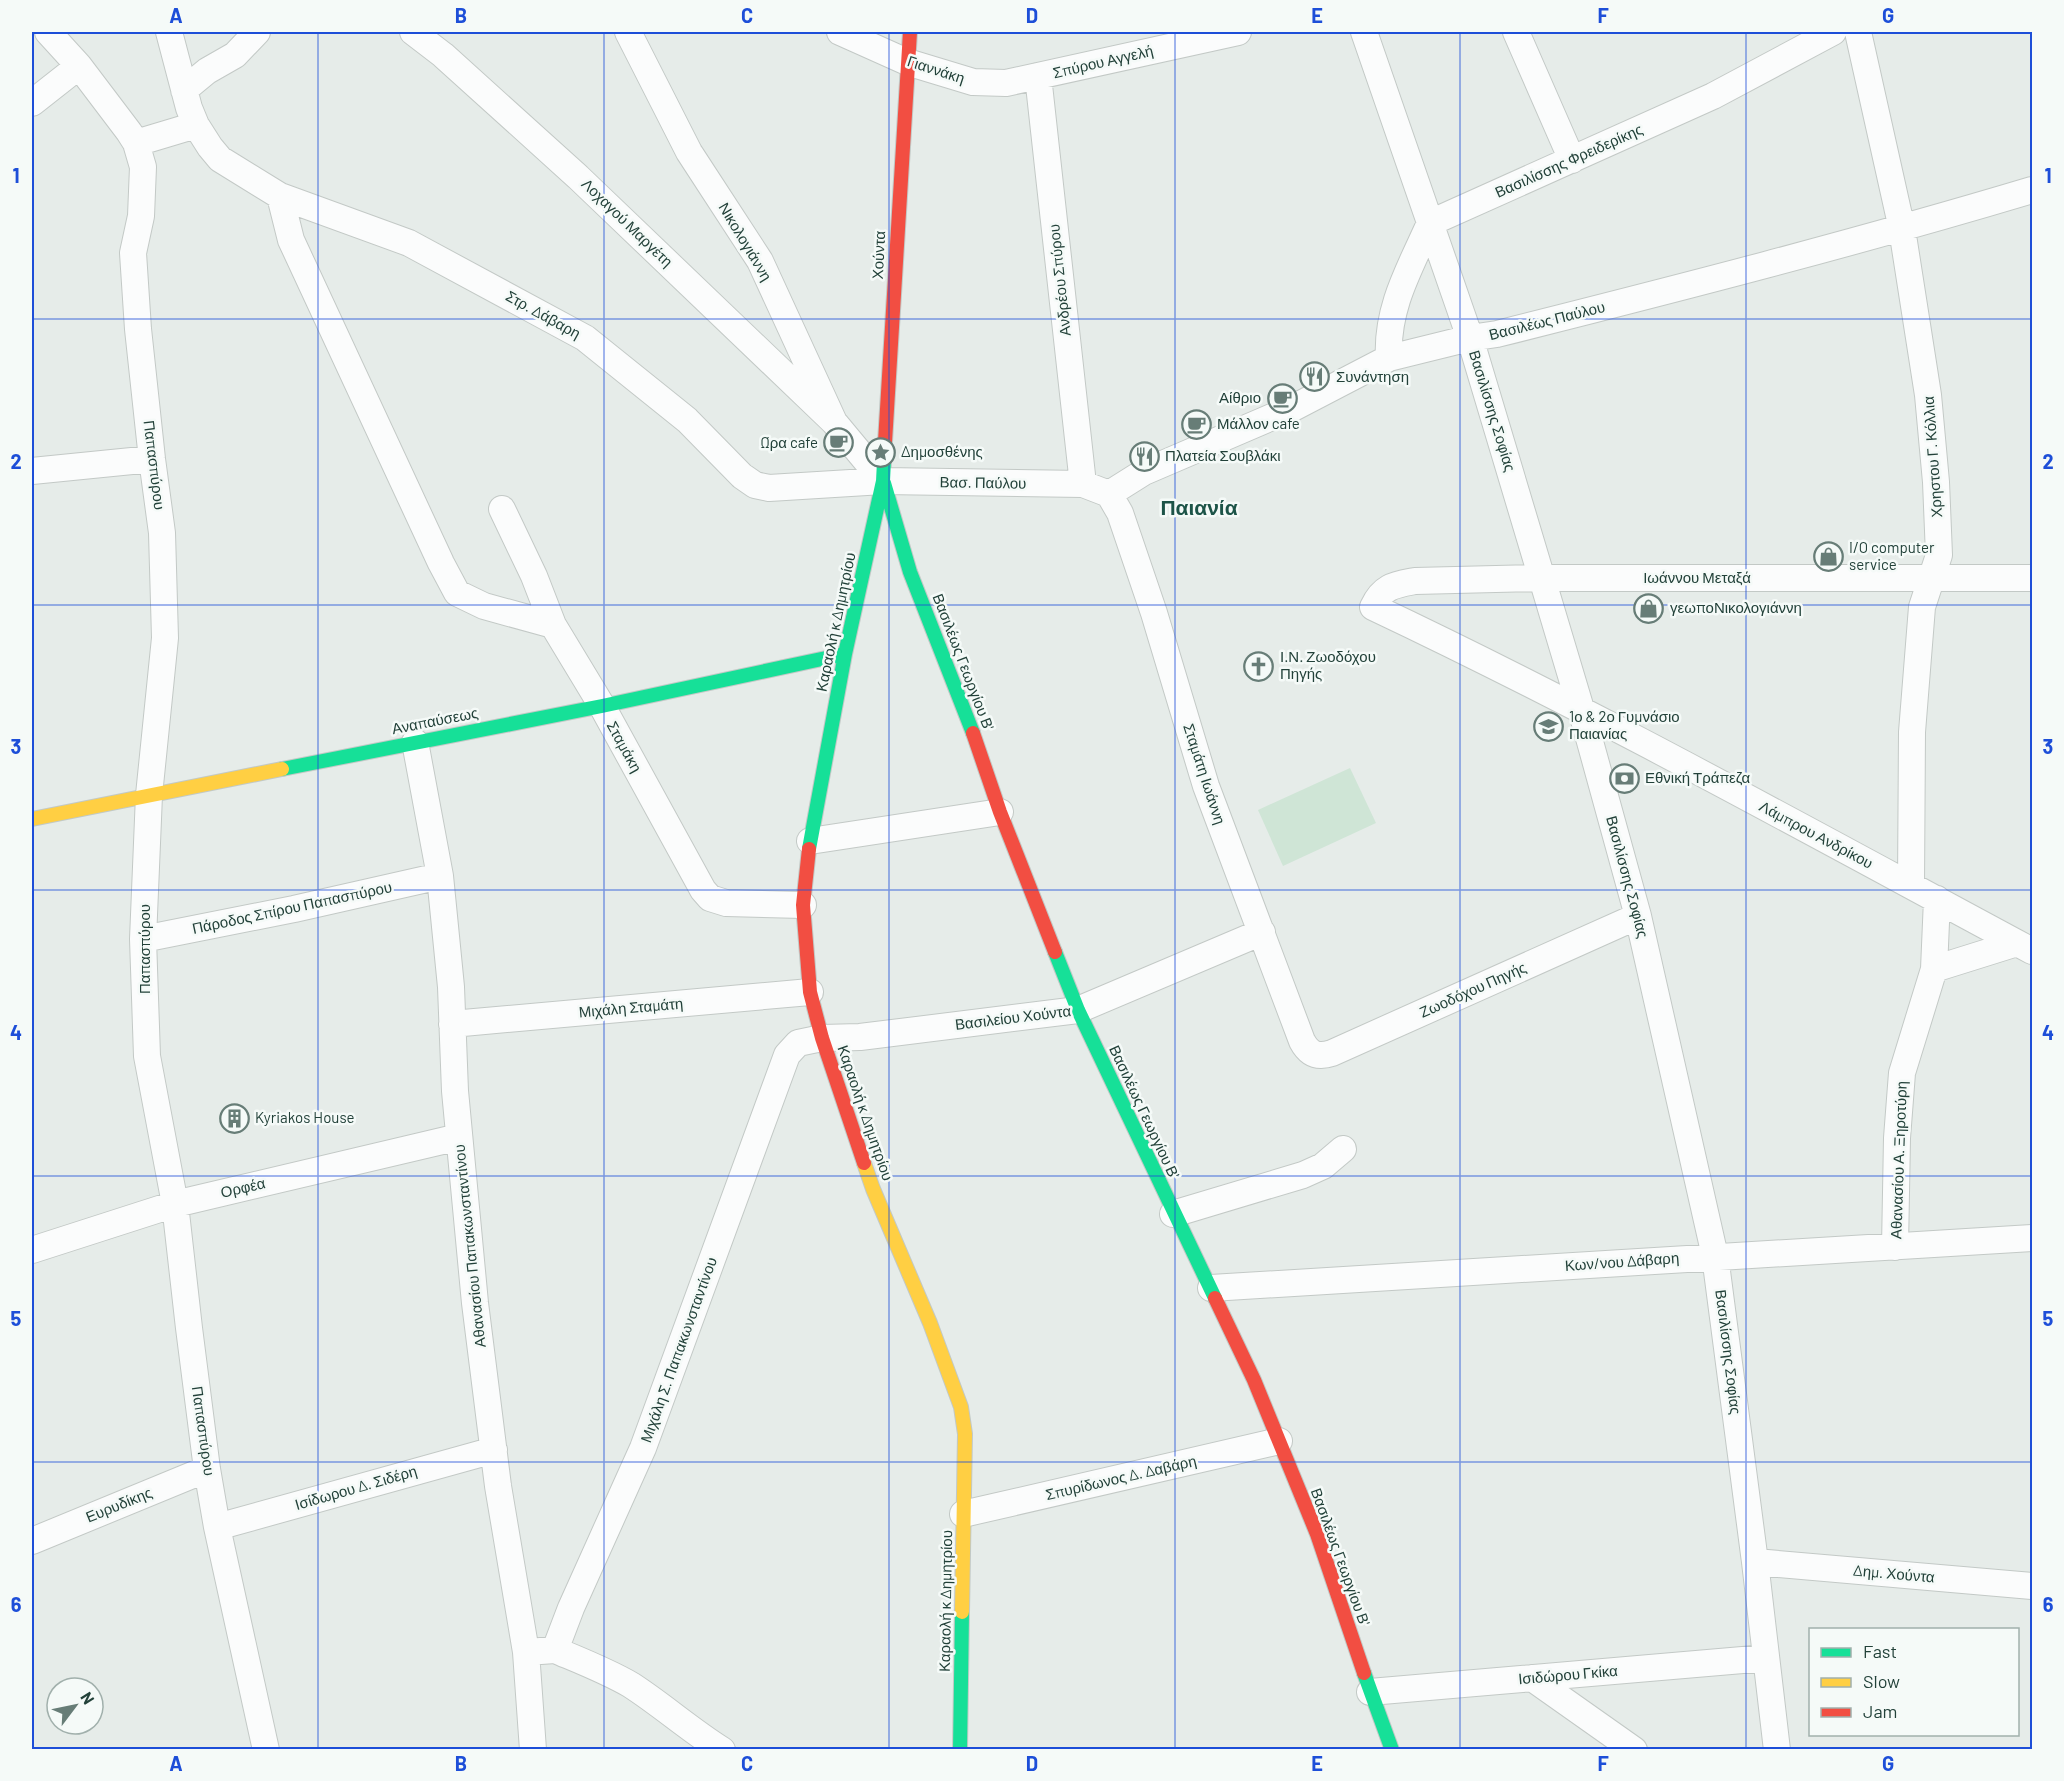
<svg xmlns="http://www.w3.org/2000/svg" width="2064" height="1781" viewBox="0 0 2064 1781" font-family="Barlow,sans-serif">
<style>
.green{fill:#cfe5d6}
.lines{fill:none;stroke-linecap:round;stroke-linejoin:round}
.street-casing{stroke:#c3c9c6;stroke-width:28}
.fast-casing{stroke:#c2c9c6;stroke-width:16}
.slow-casing{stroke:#c2c9c6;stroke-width:16}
.jam-casing{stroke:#c2c9c6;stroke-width:16}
.street{stroke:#fbfcfc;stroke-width:26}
.fast{stroke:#16e098;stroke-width:14}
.slow{stroke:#ffcf43;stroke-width:14}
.jam{stroke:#f24e42;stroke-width:14}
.grid{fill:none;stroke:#1d4ed8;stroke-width:1.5;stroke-opacity:0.55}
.labels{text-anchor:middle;stroke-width:5;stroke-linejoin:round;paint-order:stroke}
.street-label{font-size:15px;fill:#224139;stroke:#f5faf8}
.poi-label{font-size:15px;fill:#224139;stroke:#f5faf8;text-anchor:start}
.district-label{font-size:21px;font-weight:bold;fill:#1d5448;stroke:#f5faf8}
.neatline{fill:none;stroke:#1d4ed8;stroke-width:2}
.grid-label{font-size:20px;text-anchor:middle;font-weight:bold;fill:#1d4ed8}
</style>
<rect width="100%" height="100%" fill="#e6ece9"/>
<!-- green -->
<path class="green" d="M1350,768L1376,823L1283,866L1258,810Z"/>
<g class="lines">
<defs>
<path id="street" d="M48,32L79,66L129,132L136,143L143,167L141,216L133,253L138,329L152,459L162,533L165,638L149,795L143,939L147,1056L175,1204L189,1328L207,1469L217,1527L266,1750
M169,32L189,108L196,125L210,147L220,159L280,196L409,243L585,338L687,420L742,476L755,485L769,488L883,481L1083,484L1109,494
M413,32L443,55L578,177L834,422
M628,32L689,152L760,261L834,422L883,481
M840,32L907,62L973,82L1006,83L1238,32
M1364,32L1470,338L1581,709L1638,916L1715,1256L1755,1562L1777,1750
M1516,32L1572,160
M1858,32L1902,229L1928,395L1936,482L1939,555L1922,607L1912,732L1911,885
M1038,76L1083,484
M184,90L207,71L235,55L257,32
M32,103L79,66
M136,143L196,125
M280,196L291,240L441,563L457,593L484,606L553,625
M1389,358C1386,308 1410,268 1430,223L1713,96L1833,32
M32,471L152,459
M1109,494L1144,472L1293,408L1389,358L1470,338L1497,334C1676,289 1855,243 2032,190
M1109,494L1120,513L1154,613L1206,786L1302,1041C1309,1054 1317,1058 1332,1053L1638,916
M502,509L534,576L553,625L602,706L703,890L710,898L726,903L803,905
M2032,578H1541L1415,581C1394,585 1383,586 1373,607C1597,713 1814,834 2032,951
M415,742L440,876L451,987L455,1091L475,1303L498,1486L526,1652L533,1750
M810,841L1000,812
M143,939L294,909L440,876
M1934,969L2017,943
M452,1024L810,992
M1173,1214L1303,1175L1323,1166L1343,1149
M1895,1247L1897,1138L1902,1073L1934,969L1937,899
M32,1250L175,1204L459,1137
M1211,1288L2032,1238
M963,1514L1279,1441
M217,1527L494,1450
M32,1541L207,1469
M1755,1562L2032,1586
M555,1650C581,1661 607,1671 631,1685C662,1705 690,1730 722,1750
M526,1652L555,1650L571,1608L643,1448L787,1055L798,1043L822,1038L860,1037L1078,1010L1262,932
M1532,1678L1634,1750
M1370,1692L1766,1658"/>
<path id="fast" d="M884,483L910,572L973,733
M282,769L602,706L845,654
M809,849L845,654L883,481L885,442
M1055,952L1078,1010L1215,1298
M1364,1673L1392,1750
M960,1750L962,1612"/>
<path id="slow" d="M32,819L282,769
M864,1163L873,1189L930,1323L961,1407L965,1434L962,1612"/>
<path id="jam" d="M885,442L910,32
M973,733L1000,812L1055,952
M809,849L803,905L810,992L822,1038L864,1163
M1215,1298L1254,1380L1317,1534L1364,1673"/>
</defs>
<!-- street casing -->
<use href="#street" class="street-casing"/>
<!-- fast casing -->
<use href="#fast" class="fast-casing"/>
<!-- slow casing -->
<use href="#slow" class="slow-casing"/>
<!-- jam casing -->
<use href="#jam" class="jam-casing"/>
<!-- street -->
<use href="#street" class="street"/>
<!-- fast -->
<use href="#fast" class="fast"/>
<!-- slow -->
<use href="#slow" class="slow"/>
<!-- jam -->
<use href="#jam" class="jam"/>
</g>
<!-- grid -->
<path class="grid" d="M318,32V1750M604,32V1750M889,32V1750M1175,32V1750M1460,32V1750M1746,32V1750M32,319H2032M32,605H2032M32,890H2032M32,1176H2032M32,1462H2032"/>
<!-- icons -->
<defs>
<symbol id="restaurant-ring" viewBox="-11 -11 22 22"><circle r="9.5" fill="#f5faf8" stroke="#677d77" stroke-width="1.5"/><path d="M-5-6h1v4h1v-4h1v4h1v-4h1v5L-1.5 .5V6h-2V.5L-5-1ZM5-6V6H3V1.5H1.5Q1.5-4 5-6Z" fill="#677d77"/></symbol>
<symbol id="cafe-ring" viewBox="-11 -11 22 22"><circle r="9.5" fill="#f5faf8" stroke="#677d77" stroke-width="1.5"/><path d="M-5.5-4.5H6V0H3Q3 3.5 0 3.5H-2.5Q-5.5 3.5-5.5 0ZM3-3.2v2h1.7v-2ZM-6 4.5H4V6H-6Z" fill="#677d77"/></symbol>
<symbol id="sight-ring" viewBox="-11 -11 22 22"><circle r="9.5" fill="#f5faf8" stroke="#677d77" stroke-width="1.5"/><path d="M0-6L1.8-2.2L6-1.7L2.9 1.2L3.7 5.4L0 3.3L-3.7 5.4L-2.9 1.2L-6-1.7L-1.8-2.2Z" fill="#677d77"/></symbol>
<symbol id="shop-ring" viewBox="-11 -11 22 22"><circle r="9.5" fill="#f5faf8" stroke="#677d77" stroke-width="1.5"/><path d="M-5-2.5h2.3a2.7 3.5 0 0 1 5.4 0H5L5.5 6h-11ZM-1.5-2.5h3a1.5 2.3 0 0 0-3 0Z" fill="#677d77"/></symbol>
<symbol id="church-ring" viewBox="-11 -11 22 22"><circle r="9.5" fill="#f5faf8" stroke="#677d77" stroke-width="1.5"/><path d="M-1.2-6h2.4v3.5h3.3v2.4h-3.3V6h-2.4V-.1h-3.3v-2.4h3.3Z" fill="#677d77"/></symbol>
<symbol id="school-ring" viewBox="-11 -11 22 22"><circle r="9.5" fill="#f5faf8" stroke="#677d77" stroke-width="1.5"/><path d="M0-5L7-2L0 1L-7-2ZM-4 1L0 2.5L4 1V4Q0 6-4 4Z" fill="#677d77"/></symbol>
<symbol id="bank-ring" viewBox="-11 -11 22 22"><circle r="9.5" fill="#f5faf8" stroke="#677d77" stroke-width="1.5"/><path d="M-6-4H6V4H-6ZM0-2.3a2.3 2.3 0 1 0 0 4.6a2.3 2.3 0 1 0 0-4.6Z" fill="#677d77"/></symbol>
<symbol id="building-ring" viewBox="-11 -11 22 22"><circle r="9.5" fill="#f5faf8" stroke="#677d77" stroke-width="1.5"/><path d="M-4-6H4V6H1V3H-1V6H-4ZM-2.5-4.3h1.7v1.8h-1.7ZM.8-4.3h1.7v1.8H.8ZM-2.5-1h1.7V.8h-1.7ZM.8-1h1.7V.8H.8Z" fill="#677d77"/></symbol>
</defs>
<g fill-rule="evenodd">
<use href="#restaurant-ring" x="1298" y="360" width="33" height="33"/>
<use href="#cafe-ring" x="1266" y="382" width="33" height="33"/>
<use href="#cafe-ring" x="1180" y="408" width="33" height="33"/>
<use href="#cafe-ring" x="822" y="426" width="33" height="33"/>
<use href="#sight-ring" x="864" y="436" width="33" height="33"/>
<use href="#restaurant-ring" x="1128" y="440" width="33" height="33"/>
<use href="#shop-ring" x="1812" y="540" width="33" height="33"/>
<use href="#shop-ring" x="1632" y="592" width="33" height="33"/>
<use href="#church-ring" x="1242" y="650" width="33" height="33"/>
<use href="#school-ring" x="1532" y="710" width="33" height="33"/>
<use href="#bank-ring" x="1608" y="762" width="33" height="33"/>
<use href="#building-ring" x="218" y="1102" width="33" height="33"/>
</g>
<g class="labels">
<!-- street labels -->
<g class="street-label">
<text transform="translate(1103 62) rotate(-13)" y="5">Σπύρου Αγγελή</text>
<text transform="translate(936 70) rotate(18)" y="5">Γιαννάκη</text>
<text transform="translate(1569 161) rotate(-24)" y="5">Βασιλίσσης Φρειδερίκης</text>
<text transform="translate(627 223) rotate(44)" y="5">Λοχαγού Μαργέτη</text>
<text transform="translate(745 242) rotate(59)" y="5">Νικολογιάννη</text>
<text transform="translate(879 255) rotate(-87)" y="5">Χούντα</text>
<text transform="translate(1060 280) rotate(-96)" y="5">Ανδρέου Σπύρου</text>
<text transform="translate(543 315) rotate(29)" y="5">Στρ. Δάβαρη</text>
<text transform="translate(1547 321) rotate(-14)" y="5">Βασιλέως Παύλου</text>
<text transform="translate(1492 411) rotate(73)" y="5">Βασιλίσσης Σοφίας</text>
<text transform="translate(1933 457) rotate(-94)" y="5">Χρηστου Γ. Κόλλια</text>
<text transform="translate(154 465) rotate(83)" y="5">Παπασπύρου</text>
<text transform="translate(983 483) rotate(1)" y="5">Βασ. Παύλου</text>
<text x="1697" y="583">Ιωάννου Μεταξά</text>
<text transform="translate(836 622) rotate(-78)" y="5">Καραολή κ Δημητρίου</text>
<text transform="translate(963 662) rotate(69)" y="5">Βασιλέως Γεωργίου Β'</text>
<text transform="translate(435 721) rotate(-11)" y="5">Αναπαύσεως</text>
<text transform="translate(624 747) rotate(61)" y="5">Σταμάκη</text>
<text transform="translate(1204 774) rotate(72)" y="5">Σταμάτη Ιωάννη</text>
<text transform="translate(1816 835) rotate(28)" y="5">Λάμπρου Ανδρίκου</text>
<text transform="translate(1627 877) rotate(75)" y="5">Βασιλίσσης Σοφίας</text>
<text transform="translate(292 908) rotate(-12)" y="5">Πάροδος Σπίρου Παπασπύρου</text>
<text transform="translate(145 949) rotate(-90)" y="5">Παπασπύρου</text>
<text transform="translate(1473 990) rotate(-24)" y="5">Ζωοδόχου Πηγής</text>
<text transform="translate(631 1008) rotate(-5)" y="5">Μιχάλη Σταμάτη</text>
<text transform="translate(1013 1018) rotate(-7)" y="5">Βασιλείου Χούντα</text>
<text transform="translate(1144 1112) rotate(65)" y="5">Βασιλέως Γεωργίου Β'</text>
<text transform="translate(865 1113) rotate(71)" y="5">Καραολή κ Δημητρίου</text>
<text transform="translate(1899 1160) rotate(-88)" y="5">Αθανασίου Α. Ξηροτύρη</text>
<text transform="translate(243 1188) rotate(-13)" y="5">Ορφέα</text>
<text transform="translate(470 1246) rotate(-96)" y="5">Αθανασίου Παπακωνσταντίνου</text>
<text transform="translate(1622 1262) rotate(-4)" y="5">Κων/νου Δάβαρη</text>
<text transform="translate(679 1350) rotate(-70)" y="5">Μιχάλη Σ. Παπακωνσταντίνου</text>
<text transform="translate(1728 1352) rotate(83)" y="5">Βασιλίσσης Σοφίας</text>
<text transform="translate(203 1431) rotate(82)" y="5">Παπασπύρου</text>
<text transform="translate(1121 1478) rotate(-13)" y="5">Σπυρίδωνος Δ. Δαβάρη</text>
<text transform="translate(356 1488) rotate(-16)" y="5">Ισίδωρου Δ. Σιδέρη</text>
<text transform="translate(119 1505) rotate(-22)" y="5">Ευρυδίκης</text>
<text transform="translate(1340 1557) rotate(70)" y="5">Βασιλέως Γεωργίου Β'</text>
<text transform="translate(1894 1574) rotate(5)" y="5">Δημ. Χούντα</text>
<text transform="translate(946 1601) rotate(-89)" y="5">Καραολή κ Δημητρίου</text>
<text transform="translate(1568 1675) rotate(-5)" y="5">Ισιδώρου Γκίκα</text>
</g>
<!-- poi labels -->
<g class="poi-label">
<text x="1336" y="382">Συνάντηση</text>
<text x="1261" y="403" text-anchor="end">Αίθριο</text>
<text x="1217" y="429">Μάλλον cafe</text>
<text x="818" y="448" text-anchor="end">Ώρα cafe</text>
<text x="901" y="457">Δημοσθένης</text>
<text x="1165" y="461">Πλατεία Σουβλάκι</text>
<text x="1849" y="553">I/O computer<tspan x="1849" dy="17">service</tspan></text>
<text x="1670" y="613">γεωποΝικολογιάννη</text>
<text x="1280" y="662">Ι.Ν. Ζωοδόχου<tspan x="1280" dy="17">Πηγής</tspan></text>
<text x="1569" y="722">1ο &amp; 2ο Γυμνάσιο<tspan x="1569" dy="17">Παιανίας</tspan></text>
<text x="1645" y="783">Εθνική Τράπεζα</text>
<text x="255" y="1123">Kyriakos House</text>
</g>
<!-- district labels -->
<g class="district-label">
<text x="1199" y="515">Παιανία</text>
</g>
</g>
<!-- border -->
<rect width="2064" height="1781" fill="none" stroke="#f5faf8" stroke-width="66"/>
<!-- legend -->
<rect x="1809" y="1628" width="210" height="108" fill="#f5faf8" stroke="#a1b0ac" stroke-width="1.5"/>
<rect x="1821" y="1648" width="30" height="9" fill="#16e098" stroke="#a1b0ac" stroke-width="1.5"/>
<text x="1863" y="1658" font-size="18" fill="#224139">Fast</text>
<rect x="1821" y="1678" width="30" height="9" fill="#ffcf43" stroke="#a1b0ac" stroke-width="1.5"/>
<text x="1863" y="1688" font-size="18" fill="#224139">Slow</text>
<rect x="1821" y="1708" width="30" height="9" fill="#f24e42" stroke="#a1b0ac" stroke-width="1.5"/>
<text x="1863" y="1718" font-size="18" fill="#224139">Jam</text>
<!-- north arrow -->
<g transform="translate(75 1706) rotate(58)"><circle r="28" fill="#f5faf8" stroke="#a1b0ac" stroke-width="1.5"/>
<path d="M0-4.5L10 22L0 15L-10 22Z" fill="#677d77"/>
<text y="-9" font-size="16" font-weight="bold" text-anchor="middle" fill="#224139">N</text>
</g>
<rect x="33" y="33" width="1998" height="1715" class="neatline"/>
<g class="grid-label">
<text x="176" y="23">A</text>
<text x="461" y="23">B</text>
<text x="747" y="23">C</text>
<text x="1032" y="23">D</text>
<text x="1317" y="23">E</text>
<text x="1603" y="23">F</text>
<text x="1888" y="23">G</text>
<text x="16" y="183">1</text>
<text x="2048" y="183">1</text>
<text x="16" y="469">2</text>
<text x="2048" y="469">2</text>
<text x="16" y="754">3</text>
<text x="2048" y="754">3</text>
<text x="16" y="1040">4</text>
<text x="2048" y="1040">4</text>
<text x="16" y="1326">5</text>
<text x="2048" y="1326">5</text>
<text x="16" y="1612">6</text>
<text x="2048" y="1612">6</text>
<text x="176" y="1771">A</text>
<text x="461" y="1771">B</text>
<text x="747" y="1771">C</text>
<text x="1032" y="1771">D</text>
<text x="1317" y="1771">E</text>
<text x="1603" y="1771">F</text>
<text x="1888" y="1771">G</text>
</g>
</svg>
